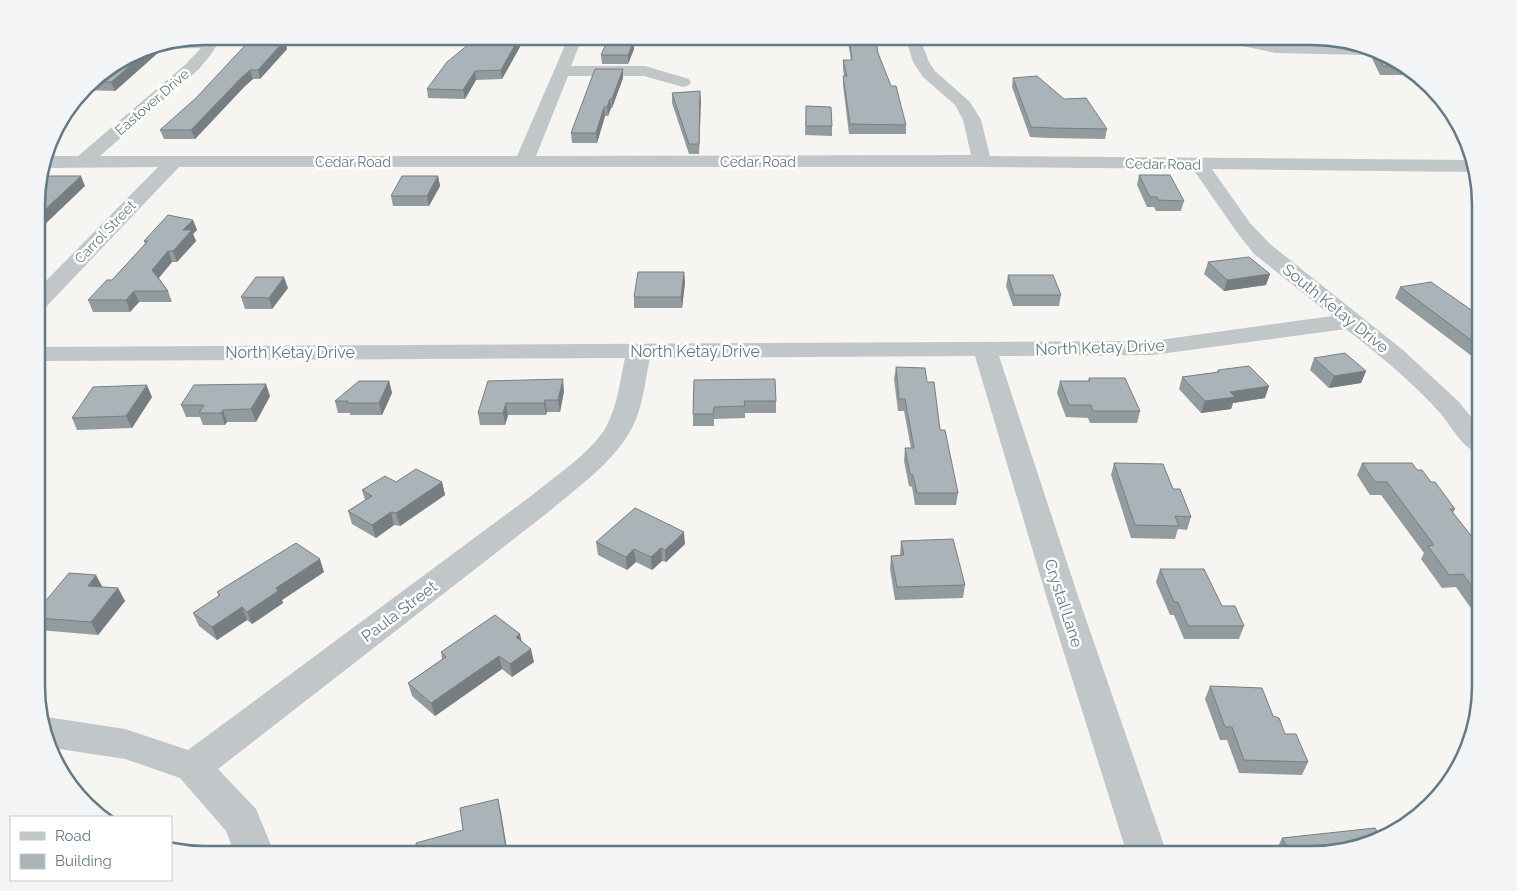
<svg xmlns="http://www.w3.org/2000/svg" width="1517" height="891" viewBox="0 0 1517 891" font-family="Raleway,sans-serif">
<style>
.lines{fill:none;stroke-linecap:round;stroke-linejoin:round}
.minor{fill:#c1c6c8;fill-rule:evenodd}
.wall{fill:#929b9e}
.shaded-wall{fill:#777e81}
.building{fill:#aab4b8;stroke:#777e81}
.labels{text-anchor:middle;stroke-width:5;stroke-linejoin:round;paint-order:stroke}
.far-street-label{font-size:14px;fill:#647a84;stroke:#fff}
.street-label{font-size:16px;fill:#647a84;stroke:#fff}
.rim{fill:none;stroke:#647a84;stroke-width:2.5}
</style>
<rect width="100%" height="100%" fill="#f6f5f2"/>
<g class="lines">
<!-- minor -->
<path class="minor" d="M209,36H223L209,57L198,70L100,156H517L569,36H583L571,66H645L689,79L691,82L689,85L683,87L644,76H568L536,156L971,155L963,120L955,105L923,77L913,62L905,36H919L929,62L935,71L970,102L981,120L990,156L1470,160L1473,171L1472,172L1212,169L1250,223L1270,244L1403,350L1458,401L1480,428V453C1463,450 1452,427 1441,414C1413,382 1379,355 1346,329L1152,355L999,356L1080,602L1167,854H1127L1048,602L975,356L650,358C645,381 643,407 632,428C614,462 579,486 551,510L218,769L256,809L275,855H235L226,831L180,778L125,759L53,748L42,719L47,717L125,729L188,750L531,496C554,477 589,454 605,429C617,408 620,381 625,358L38,361V347L1152,341L1332,316L1254,254L1236,231L1193,169L982,167H179L46,307L38,309V289L158,167L44,168L46,156H78L186,64L201,48L159,49L153,47L190,39H207Z
M1207,36H1238L1276,43L1345,45L1369,52L1363,55L1276,53L1214,40Z"/>
</g>
<!-- wall -->
<path class="wall" d="M479,36H526L502,79L476,80L465,99L428,98L427,89Z
M847,36H875L878,53L906,125V134H849L843,85V76H844L843,69V60H851Z
M959,36H1000L999,42L961,41Z
M1109,36H1131L1130,38L1127,37L1113,44Z
M285,40L287,49L260,79H253L245,86L195,139H164L160,130Z
M159,45L160,51L115,91L84,90L94,78L141,49Z
M634,49L628,64H602L601,55Z
M1370,52L1397,59L1412,75H1380L1370,54Z
M623,78L612,108H611L608,116H605L597,143H572L571,133Z
M1013,78L1064,99L1107,129L1105,139L1050,138L1030,137L1012,87Z
M700,91L699,154H689L672,103V93Z
M806,106L832,126V136L805,135Z
M1139,175L1184,201L1181,211H1156L1154,207H1147L1137,185Z
M438,176L440,186L429,206H393L391,196Z
M193,220L197,230L193,234L196,241L177,262H172L159,278L168,291L172,302H139L130,312H93L88,300L112,280L145,244L144,241Z
M1208,262L1270,274L1266,285L1224,291L1204,274Z
M684,272L685,283L682,308H634V297Z
M1008,275L1061,295L1059,306H1013L1006,286Z
M1400,287L1480,316V356L1473,357L1395,298Z
M288,288L272,309H245L241,297Z
M1314,358L1366,371L1361,383L1329,388L1310,370Z
M896,367L927,382L958,493L956,505H915L912,487L909,486L904,461L905,448H911L904,411H898L894,379Z
M1218,370L1265,398L1233,403L1231,409L1201,413L1179,389L1182,377L1217,372Z
M1089,378L1140,411L1137,423H1090L1088,418L1066,417L1057,393L1060,381H1088Z
M694,380L776,401V413H745V418L714,419V426H693V414Z
M389,381L392,393L382,415H350V413H338L335,401Z
M488,381L564,391L560,412H547L546,415H508L505,425H480L478,413Z
M270,396L256,422H227L225,425H203L200,417H186L181,405Z
M152,397L132,428L77,430L72,418Z
M1114,463L1173,489L1191,517L1187,530L1178,529L1175,539L1131,538L1111,475Z
M1362,463L1417,470L1431,482L1455,509L1453,513L1480,547V621L1456,587L1442,588L1421,559L1424,553L1381,495H1370L1357,475Z
M396,482H442L445,495L400,526L394,525L376,538L352,524L348,511L365,500L362,490Z
M901,541L965,585L963,598L895,600L890,569L891,556L900,555Z
M596,542L685,544L666,562L662,561L652,570L636,562L627,570L598,555Z
M1160,569L1222,606L1244,626L1239,639H1184L1174,615H1170L1156,582Z
M324,572L282,600L283,603L252,624L247,620L217,640L199,626L193,613L219,597L217,592Z
M96,575L102,587L118,588L125,601L98,635L39,630L38,629V610Z
M522,641L534,662L512,677L502,669L435,716L412,696L408,683L442,659L441,652Z
M1210,686L1273,716L1285,734L1308,762L1302,775L1239,773L1227,740H1220L1205,699Z
M1282,838L1323,854H1278L1276,851Z"/>
<!-- shaded-wall -->
<path class="shaded-wall" d="M520,36H526L502,79L501,70Z
M1115,36H1127L1113,44Z
M285,40L287,49L260,79L258,70Z
M634,40V49L628,64V55Z
M159,45L160,51L115,91L111,82L152,47Z
M623,69V78L612,108V99Z
M250,70L253,79L245,86L195,139L191,130L242,77Z
M475,71L476,80L465,99L463,90Z
M700,91L701,101L699,154V144Z
M610,99L611,108L608,116L607,107Z
M604,107L605,116L597,143L596,133Z
M81,176L85,186L38,231V216Z
M438,176L440,186L429,206L427,196Z
M193,220L197,230L193,234L196,241L177,262L173,251L183,230Z
M168,251L172,262L156,281L152,270Z
M684,272L685,283L682,308L681,297Z
M1270,274L1266,285L1224,291L1227,280Z
M284,277L288,288L272,309L269,298Z
M134,291L139,302L130,312L126,300Z
M1480,345V356L1473,357L1479,346Z
M1366,371L1361,383L1329,388L1334,376Z
M563,379L564,391L560,412L558,400Z
M389,381L392,393L382,415L379,403Z
M266,384L270,396L256,422L251,409Z
M147,385L152,397L132,428L126,416Z
M1269,386L1265,398L1233,403L1231,409L1201,413L1205,401L1230,392Z
M545,400L547,412L546,415L544,403Z
M506,403L508,415L505,425L503,413Z
M223,410L227,422L225,425L221,413Z
M442,482L445,495L400,526L396,513Z
M391,512L394,525L376,538L372,525Z
M684,532L685,544L666,562L665,550Z
M661,548L662,561L652,570L651,557Z
M634,549L636,562L627,570L626,557Z
M320,559L324,572L282,600L283,603L252,624L247,612L276,588Z
M96,575L103,588L88,586Z
M118,588L125,601L98,635L91,622Z
M242,607L247,620L217,640L212,627Z
M520,634L523,647L516,637Z
M531,649L534,662L512,677L510,664Z
M499,656L502,669L435,716L431,703Z
M498,799L501,812L508,855H507Z"/>
<!-- building -->
<path class="building" d="M479,36H520L501,70L475,71L463,90L427,89L447,62Z
M849,36H875L878,53L891,86H896L906,125L850,124L843,76H847L843,60H852Z
M251,39L285,40L258,70H250L242,77L191,130H160L196,98Z
M608,40H634L628,55H601Z
M152,47L111,82L91,81L94,78L141,49Z
M1377,54L1397,59L1403,66H1383Z
M595,69H623L612,99H610L607,107H604L596,133H571Z
M1037,76L1064,99L1086,98L1107,129L1052,128L1031,127L1013,78Z
M700,91L699,144H689L672,93Z
M806,106L831,107L832,126H806Z
M1139,175H1170L1184,201L1158,200L1157,197H1150Z
M43,176H81L38,216V183L39,180Z
M402,176H438L427,196H391Z
M168,215L193,220L183,230H192L173,251H168L152,270L168,291H134L126,300H88L107,280H112L148,241H144Z
M1249,257L1270,274L1227,280L1208,262Z
M638,272H684L681,297H634Z
M1008,275H1053L1061,295H1014Z
M256,277H284L269,298L241,297Z
M1431,282L1480,316V345L1479,346L1400,287Z
M1345,353L1366,371L1334,376L1314,358Z
M1249,366L1269,386L1230,392L1235,397L1205,401L1182,377L1219,372L1218,370Z
M896,367L925,368L927,382H934L940,430H945L958,493H917L913,475L910,474L905,448H914L905,399H899Z
M1089,378H1125L1140,411H1093L1091,405H1069L1060,381H1090Z
M563,379L558,400H545L544,403H506L503,413H478L488,381Z
M775,379L776,401H744L745,406L714,407L713,414H693L694,380Z
M359,381H389L379,403H347L348,401H335Z
M266,384L251,409L223,410L221,413H199L204,405H181L194,385Z
M147,385L126,416L72,418L93,387Z
M1114,463L1163,464L1173,489H1180L1191,517L1175,516L1179,526L1135,525Z
M1362,463H1412L1417,470H1422L1431,482H1435L1455,509H1450L1480,547V598L1463,574L1449,575L1428,546L1434,545L1387,482H1375Z
M416,469L442,482L396,513L391,512L372,525L348,511L372,496L362,490L385,476L396,482Z
M635,508L684,532L665,550L661,548L651,557L634,549L626,557L596,542Z
M953,539L965,585L897,587L891,556L904,555L901,541Z
M296,543L320,559L276,588L278,591L247,612L242,607L212,627L193,613L220,595L217,592Z
M1160,569H1204L1222,606H1235L1244,626H1188L1178,602H1174Z
M69,573L96,575L88,586L118,588L91,622L38,618V610Z
M495,615L520,634L516,637L531,649L510,664L499,656L431,703L408,683L446,657L441,652Z
M1210,686L1262,688L1273,716L1279,718L1285,734H1296L1308,762L1244,760L1232,727H1225Z
M498,799L507,855H417L416,843L463,830L460,808Z
M1375,828L1381,837L1323,854H1291L1282,838Z"/>
<g class="labels">
<!-- far-street labels -->
<g class="far-street-label">
<text transform="translate(152 102) rotate(-41)" y="5">Eastover Drive</text>
<text x="353" y="167">Cedar Road</text>
<text x="758" y="167">Cedar Road</text>
<text transform="translate(1163 164) rotate(1)" y="5">Cedar Road</text>
<text transform="translate(105 232) rotate(-46)" y="5">Carrol Street</text>
</g>
<!-- street labels -->
<g class="street-label">
<text transform="translate(1336 308) rotate(39)" y="6">South Ketay Drive</text>
<text transform="translate(1100 347) rotate(-2)" y="6">North Ketay Drive</text>
<text x="695" y="357">North Ketay Drive</text>
<text x="290" y="358">North Ketay Drive</text>
<text transform="translate(1064 603) rotate(72)" y="6">Crystal Lane</text>
<text transform="translate(399 611) rotate(-37)" y="6">Paula Street</text>
</g>
</g>
<!-- crop -->
<path d="M0 0H1517V891H0ZM205 45H1312A160 160 0 0 1 1472 205V686A160 160 0 0 1 1312 846H205A160 160 0 0 1 45 686V205A160 160 0 0 1 205 45Z" fill="#f3f4f5" fill-rule="evenodd"/>
<path class="rim" d="M205 45H1312A160 160 0 0 1 1472 205V686A160 160 0 0 1 1312 846H205A160 160 0 0 1 45 686V205A160 160 0 0 1 205 45Z"/>
<!-- legend -->
<rect x="10" y="816" width="162" height="65" fill="#ffffff" stroke="#c1cace"/>
<rect x="20" y="832" width="25" height="8" fill="#c1c6c8" stroke="#c1cace"/>
<text x="55" y="841" font-size="15" fill="#647a84">Road</text>
<rect x="20" y="854" width="25" height="15" fill="#aab4b8" stroke="#c1cace"/>
<text x="55" y="866" font-size="15" fill="#647a84">Building</text>
</svg>
